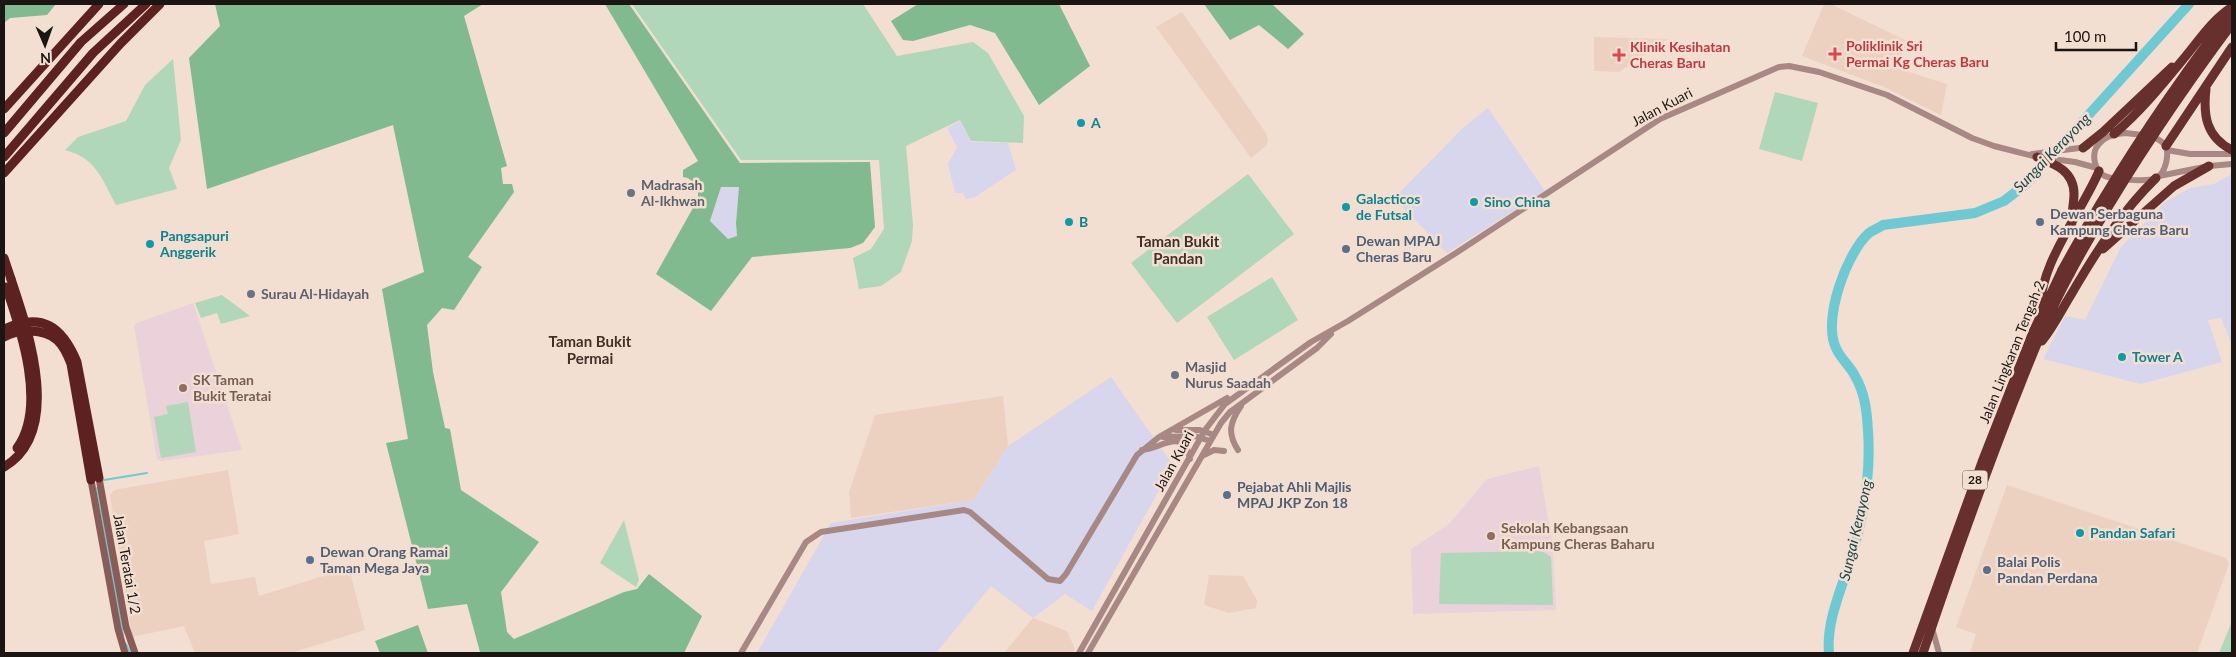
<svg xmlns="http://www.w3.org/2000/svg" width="2236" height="657" viewBox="0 0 2236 657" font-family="Lato,sans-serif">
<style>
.built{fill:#ecd1c1}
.industrial{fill:#d8d6ec}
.education{fill:#ead1da}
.green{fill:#b0d7b9}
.forest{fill:#80ba8e;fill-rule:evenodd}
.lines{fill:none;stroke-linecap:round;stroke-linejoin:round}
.stream{stroke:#6fc9d3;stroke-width:2}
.river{stroke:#6fc9d3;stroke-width:10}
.tertiary{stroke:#a88884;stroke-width:6}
.secondary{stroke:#895c58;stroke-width:7}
.trunk{stroke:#68302c;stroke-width:9}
.motorway{stroke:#5d221f;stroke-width:9}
.trunk-bridge{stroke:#68302c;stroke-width:9}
.motorway-bridge{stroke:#5d221f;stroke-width:9}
.health-dot{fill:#e0444e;stroke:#f3ded2;stroke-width:2}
.culture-dot{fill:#0f9aa8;stroke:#f3ded2;stroke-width:2}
.worship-dot{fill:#6b7280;stroke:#f3ded2;stroke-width:2}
.service-dot{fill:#5c6f8a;stroke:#f3ded2;stroke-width:2}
.education-dot{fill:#8d6e63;stroke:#f3ded2;stroke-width:2}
.labels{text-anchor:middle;stroke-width:5;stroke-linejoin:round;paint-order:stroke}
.shield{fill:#f3ded2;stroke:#5c524c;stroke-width:1}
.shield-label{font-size:12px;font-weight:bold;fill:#1c1612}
.health-label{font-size:14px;font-weight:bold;fill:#be3a42;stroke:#f3ded2;text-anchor:start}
.street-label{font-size:14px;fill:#1c1612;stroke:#f3ded2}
.culture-label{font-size:14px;font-weight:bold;fill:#0d838f;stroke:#f3ded2;text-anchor:start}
.worship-label{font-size:14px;font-weight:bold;fill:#5b616d;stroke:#f3ded2;text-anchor:start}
.service-label{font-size:14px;font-weight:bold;fill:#4e5e75;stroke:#f3ded2;text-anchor:start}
.education-label{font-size:14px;font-weight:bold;fill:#785e54;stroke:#f3ded2;text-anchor:start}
.water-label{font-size:15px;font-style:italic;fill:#1d474c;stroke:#f3ded2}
.neighbourhood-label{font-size:15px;font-weight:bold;fill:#403027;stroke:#f3ded2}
</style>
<rect width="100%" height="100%" fill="#f3ded2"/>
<!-- built -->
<path class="built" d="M1824,4H1831L1909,42L1896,68L1947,84L1941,115L1884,87L1802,56Z
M1182,12L1266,133L1268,140L1267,145L1251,158L1156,27Z
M1594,37L1668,39L1619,72L1594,71Z
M1003,396L1008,446L974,500L851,518L849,492L875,415Z
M228,470L239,534L204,541L211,584L255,577L259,596L349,568L365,630L291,653H195L184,626L132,637L110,495L114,490Z
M2007,485L2226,558L2229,564L2197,653H1970L1976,634L1956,627Z
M1209,575L1243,576L1257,600L1256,608L1229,613L1204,605Z
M1033,618L1067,631L1075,649L1072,653H1004Z"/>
<!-- industrial -->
<path class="industrial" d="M1488,108L1545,191L1447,253L1394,198L1463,128Z
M960,121L971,142L1008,143L1016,170L975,197L966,199L963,193H955L948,164L957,147L947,128Z
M2232,174V345L2221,318L2208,320L2222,362L2141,384L2043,359L2065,316L2085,320L2121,247L2165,202L2190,188L2214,184Z
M721,187H739L736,223L737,236L727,240L710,222Z
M1111,377L1173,465L1092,611L1065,594L1033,618L991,586L936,653H757L831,523L974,500L1008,446Z"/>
<!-- education -->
<path class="education" d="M193,303L242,450L161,461L157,459L134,326L137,323Z
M1539,466L1553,548L1556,610L1413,614L1411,549L1449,524L1487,479Z"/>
<!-- green -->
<path class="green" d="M632,4H863L897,56L973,42L988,53L1024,116L1023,143L971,141L960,120L906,146L913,225L912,241L901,272L881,286L859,289L853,258L871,249L884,229L879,160H741Z
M173,59L181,140L169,168L177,189L116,205C102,179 96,158 65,150L78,137L126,121L145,85Z
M1775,92L1818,103L1802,161L1759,149Z
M1248,174L1294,234L1177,323L1131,263Z
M1272,277L1298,320L1234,360L1207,317Z
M222,295L250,316L221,324L217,313L201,318L195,303Z
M188,402L196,452L161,458L154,417L168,414L166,406Z
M624,520L639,580L636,587L600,563Z
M1542,551L1551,557L1553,605L1439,604L1441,553Z
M2232,621V653H2219Z"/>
<!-- forest -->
<path class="forest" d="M4,4H56L47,15L10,18L4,23Z
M215,4H483L464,16L507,166L501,168L503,184H512L514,192L468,257L482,267L454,310L442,308L427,325L433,372L445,428L450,429L461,490L539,542L501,592L507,632L514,639L624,592L637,589L649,574L702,616L684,653H474L480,652L467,604L428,609L386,443L408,439L382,289L424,272L393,125L207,189L189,58L220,26Z
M605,4H629L740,163L870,162L875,227L863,243L850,248L752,257L711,311L656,274L698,199V187L688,178L683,177V170L698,161ZM721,187H739L736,223L737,236L728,239L710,221Z
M918,4H1059L1090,66L1039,105L995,33L970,25L913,41L903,40L891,21Z
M1204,4L1273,5L1304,34L1288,49L1259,25L1230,40Z
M418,625L428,653H380L375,641Z"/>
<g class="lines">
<!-- stream -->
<path class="stream" d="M104,480L147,473
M97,488L123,635
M126,644L130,653"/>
<!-- river -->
<path class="river" d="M1829,653C1826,621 1842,588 1851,558C1864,516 1871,474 1868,431C1867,412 1865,393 1855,376C1850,366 1840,358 1836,348C1822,320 1847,252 1869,233C1873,230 1879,228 1883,225L1975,213L2004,201L2026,184L2189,4"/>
<!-- tertiary -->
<path class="tertiary" d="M2126,133C2140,135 2157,134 2166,146C2169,155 2166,173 2156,178C2148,182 2111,180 2103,175C2095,170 2092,156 2096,148C2103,136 2114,134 2126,133Z
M2167,150L2190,154H2232
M2032,154L2087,147
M2159,176L2209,166L2232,164
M1176,430H1200L1214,435
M1163,437L1195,436L1210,441
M1142,450C1162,449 1182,426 1190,459
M1238,450C1227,433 1230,422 1241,406
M1204,455L1214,450L1224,451
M1932,628L1939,653
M741,653L806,542L821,532L964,510L970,512L1048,579L1060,581L1066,574L1137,455L1159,437L1227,398
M1079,653L1205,430L1225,404L1311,342L1348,321L1456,253L1660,119L1779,67L1789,66L1819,72L1887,95L1972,138L1994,146L2037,157L2075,162L2097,168
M1088,653L1221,423L1230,412L1317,348L1331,334"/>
<!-- secondary -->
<path class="secondary" d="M99,478L126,627L135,653
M91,480L118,629L125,653"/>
<!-- trunk -->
<path class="trunk" d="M2206,45L2232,11
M2212,51L2232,24
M2206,89C2203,115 2206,137 2232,150
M2114,134C2141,111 2162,85 2185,57C2200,39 2212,20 2232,7
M2166,146L2232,47
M2083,148L2103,132L2172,67
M2037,157C2055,164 2074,171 2074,194C2074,204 2071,213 2072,223
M2103,249L2174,186L2209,166
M2042,309C2035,271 2084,208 2099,171
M2042,341C2054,326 2062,309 2072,293C2096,252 2122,211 2156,178
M1913,653L1982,462L2033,332L2062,270
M1923,653C1951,570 1980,488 2012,406C2030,361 2047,316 2070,274"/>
<!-- motorway -->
<path class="motorway" d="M4,109L99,4
M4,133L81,42L124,4
M4,157L93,53L146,4
M4,173L121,43L160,4
M4,258L11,279
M4,329C42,312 62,326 77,362L99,478
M4,337C19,329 43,328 57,340C64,346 68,356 71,364L91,480"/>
<!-- trunk-bridge -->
<path class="trunk-bridge" d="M2062,270C2105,191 2153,117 2206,45
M2070,274C2112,196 2160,123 2212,51"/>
<!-- motorway-bridge -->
<path class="motorway-bridge" d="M6,287C21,330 47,407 17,448
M4,467C64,432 28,330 11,279"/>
</g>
<!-- markers -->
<g class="health-dot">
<path d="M1832.5 46.5h5v5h5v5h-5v5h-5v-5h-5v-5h5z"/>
<path d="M1616.5 47.5h5v5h5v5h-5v5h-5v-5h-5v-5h5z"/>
</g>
<g class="culture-dot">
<circle cx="1081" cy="123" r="5"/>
<circle cx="1474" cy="202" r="5"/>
<circle cx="1346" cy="207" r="5"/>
<circle cx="1069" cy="222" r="5"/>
<circle cx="150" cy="244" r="5"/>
<circle cx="2122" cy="357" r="5"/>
<circle cx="2080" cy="533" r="5"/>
</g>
<g class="worship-dot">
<circle cx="631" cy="193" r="5"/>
<circle cx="251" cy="294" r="5"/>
<circle cx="1175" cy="375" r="5"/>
</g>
<g class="service-dot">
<circle cx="2040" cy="222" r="5"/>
<circle cx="1346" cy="249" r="5"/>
<circle cx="1227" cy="495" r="5"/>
<circle cx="310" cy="560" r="5"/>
<circle cx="1987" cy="570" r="5"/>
</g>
<g class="education-dot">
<circle cx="183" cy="388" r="5"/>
<circle cx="1491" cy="536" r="5"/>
</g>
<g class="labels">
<!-- shield labels -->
<rect class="shield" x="1962.5" y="470.5" width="25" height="19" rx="4"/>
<g class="shield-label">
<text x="1975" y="484">28</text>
</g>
<!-- health labels -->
<g class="health-label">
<text x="1846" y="51">Poliklinik Sri<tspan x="1846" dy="16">Permai Kg Cheras Baru</tspan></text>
<text x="1630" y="52">Klinik Kesihatan<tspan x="1630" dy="16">Cheras Baru</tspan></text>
</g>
<!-- street labels -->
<g class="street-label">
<text transform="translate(1662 107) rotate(-28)" y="5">Jalan Kuari</text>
<text transform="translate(2012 352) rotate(-68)" y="5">Jalan Lingkaran Tengah 2</text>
<text transform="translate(1174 461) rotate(-61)" y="5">Jalan Kuari</text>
<text transform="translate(127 564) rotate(80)" y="5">Jalan Teratai 1/2</text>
</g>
<!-- culture labels -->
<g class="culture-label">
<text x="1091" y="128">A</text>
<text x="1356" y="204">Galacticos<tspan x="1356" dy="16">de Futsal</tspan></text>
<text x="1484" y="207">Sino China</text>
<text x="1079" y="227">B</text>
<text x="160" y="241">Pangsapuri<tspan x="160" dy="16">Anggerik</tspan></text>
<text x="2132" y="362">Tower A</text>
<text x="2090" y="538">Pandan Safari</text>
</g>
<!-- worship labels -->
<g class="worship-label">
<text x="641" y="190">Madrasah<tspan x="641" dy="16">Al-Ikhwan</tspan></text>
<text x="261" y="299">Surau Al-Hidayah</text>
<text x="1185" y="372">Masjid<tspan x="1185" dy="16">Nurus Saadah</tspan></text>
</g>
<!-- service labels -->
<g class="service-label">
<text x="2050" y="219">Dewan Serbaguna<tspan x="2050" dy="16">Kampung Cheras Baru</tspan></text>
<text x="1356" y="246">Dewan MPAJ<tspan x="1356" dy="16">Cheras Baru</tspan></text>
<text x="1237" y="492">Pejabat Ahli Majlis<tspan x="1237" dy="16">MPAJ JKP Zon 18</tspan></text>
<text x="320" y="557">Dewan Orang Ramai<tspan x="320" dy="16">Taman Mega Jaya</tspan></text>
<text x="1997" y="567">Balai Polis<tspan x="1997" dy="16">Pandan Perdana</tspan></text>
</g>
<!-- education labels -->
<g class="education-label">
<text x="193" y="385">SK Taman<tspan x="193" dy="16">Bukit Teratai</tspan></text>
<text x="1501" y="533">Sekolah Kebangsaan<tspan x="1501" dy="16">Kampung Cheras Baharu</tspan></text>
</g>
<!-- water labels -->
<g class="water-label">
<text transform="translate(2052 153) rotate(-46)" y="5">Sungai Kerayong</text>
<text transform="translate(1856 530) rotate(-77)" y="5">Sungai Kerayong</text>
</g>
<!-- neighbourhood labels -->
<g class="neighbourhood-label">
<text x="1178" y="247">Taman Bukit<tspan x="1178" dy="17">Pandan</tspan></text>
<text x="590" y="347">Taman Bukit<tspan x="590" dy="17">Permai</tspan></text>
</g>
</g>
<!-- border -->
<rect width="2236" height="657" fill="none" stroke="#1c1612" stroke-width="10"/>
<!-- north arrow -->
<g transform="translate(45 45) rotate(178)" stroke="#f3ded2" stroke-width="4" paint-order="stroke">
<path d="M0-4L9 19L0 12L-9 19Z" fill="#1c1612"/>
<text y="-8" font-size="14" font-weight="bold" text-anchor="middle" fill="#1c1612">N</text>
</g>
<!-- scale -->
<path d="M2056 42v8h80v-8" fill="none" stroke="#1c1612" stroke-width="2.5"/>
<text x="2064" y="42" font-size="15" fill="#1c1612" stroke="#f3ded2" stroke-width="4" paint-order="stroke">100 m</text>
</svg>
